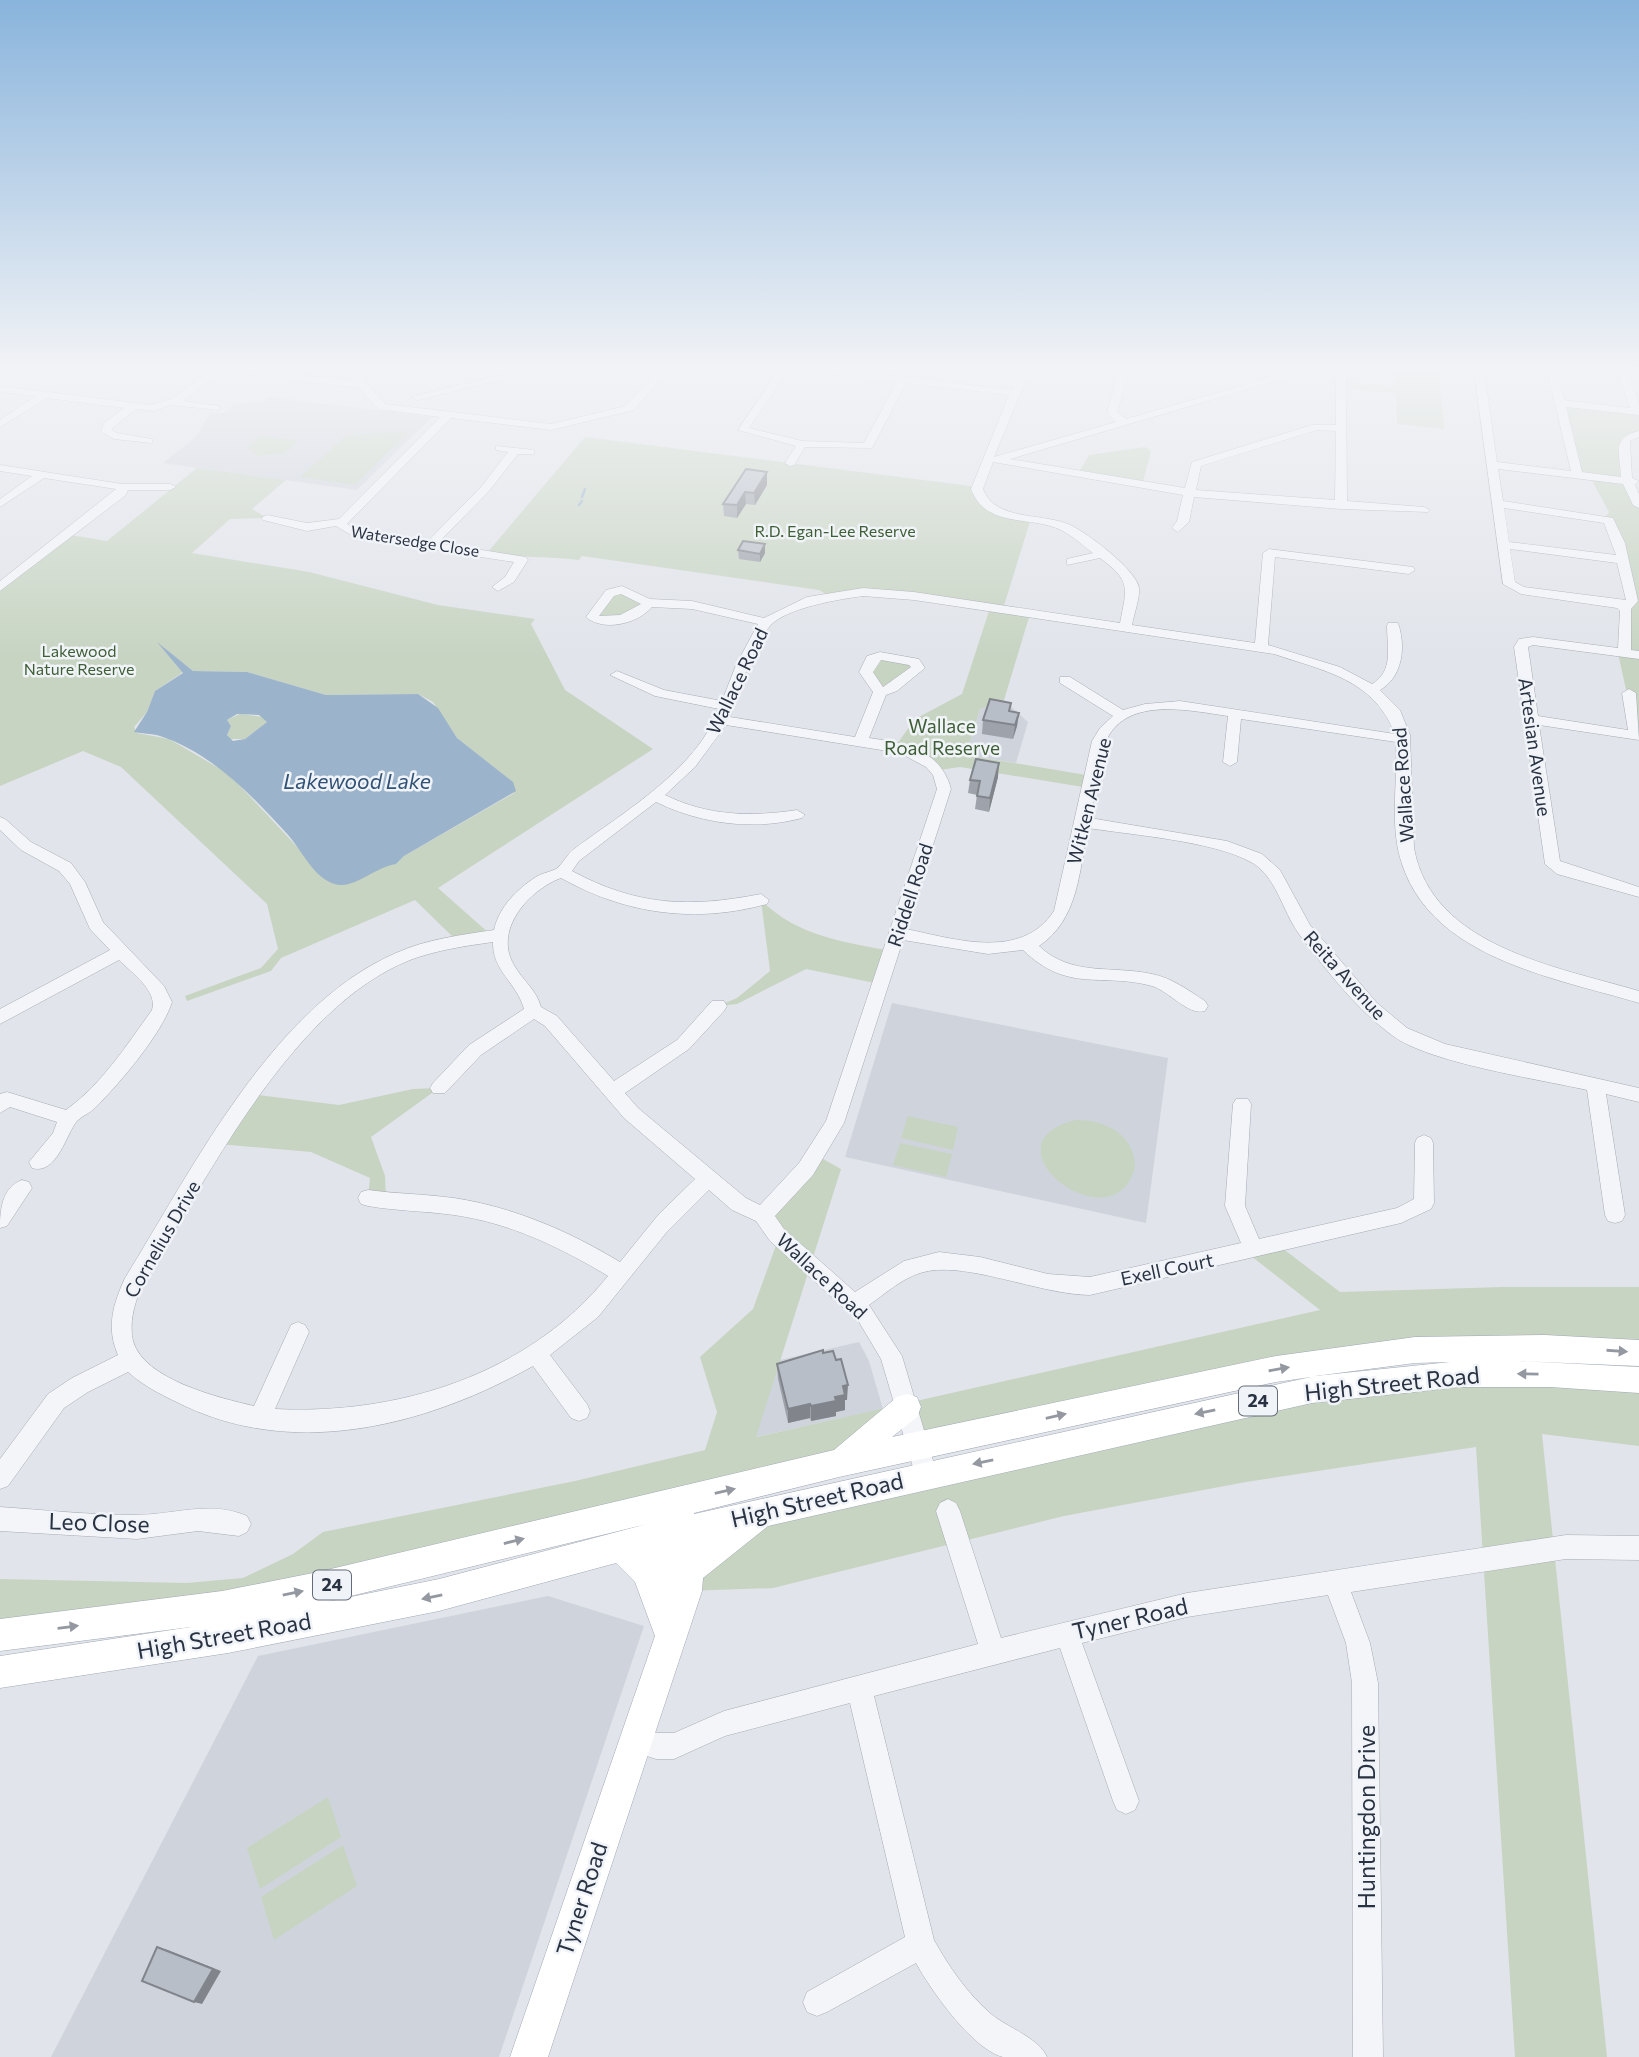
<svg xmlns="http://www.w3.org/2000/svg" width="1639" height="2057" viewBox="0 0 1639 2057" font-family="Commissioner,sans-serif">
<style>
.built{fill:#cfd4dc}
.green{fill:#c7d4c2;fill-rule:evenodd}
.water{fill:#9bb3cb;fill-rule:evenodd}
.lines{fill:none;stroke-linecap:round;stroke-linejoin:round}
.stream{stroke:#9bb3cb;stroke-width:2.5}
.minor-casing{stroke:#a6abb4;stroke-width:1}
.major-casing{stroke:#a0a9b6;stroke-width:1}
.minor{fill:#f4f5f8;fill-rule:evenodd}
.major{fill:#fff;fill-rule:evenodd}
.wall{fill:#9ea3ab}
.shaded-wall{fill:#81858b}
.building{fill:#b8bec7;stroke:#81858b;stroke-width:2}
.oneway{fill:#9498a0}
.labels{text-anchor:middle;stroke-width:5;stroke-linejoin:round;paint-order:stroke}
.far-park-label{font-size:16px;fill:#3e5e35;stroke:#f0f3f7}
.far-street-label{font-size:16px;fill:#293242;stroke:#f0f3f7}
.shield{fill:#f0f3f7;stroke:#656c78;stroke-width:2}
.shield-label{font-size:18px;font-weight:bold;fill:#293242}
.street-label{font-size:19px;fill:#293242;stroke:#f0f3f7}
.park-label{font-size:19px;fill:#3e5e35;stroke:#f0f3f7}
.water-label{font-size:21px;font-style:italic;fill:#315277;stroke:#f0f3f7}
.near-street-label{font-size:23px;fill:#293242;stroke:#f0f3f7}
</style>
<rect width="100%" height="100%" fill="#e1e4ea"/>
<!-- built -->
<path class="built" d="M269,397L432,417L357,490L163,463L196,437L210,413H225L232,408L230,404L261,402Z
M1004,700L1028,722L1016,763L966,755L980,709Z
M892,1003L1168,1058L1146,1223L845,1157Z
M859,1342L869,1361L883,1409L755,1437L780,1360Z
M548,1596L644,1626L499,2057H51L258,1656Z"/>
<!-- green -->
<path class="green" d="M1394,370H1439L1444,429L1397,424L1396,394L1342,388L1343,381L1395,387Z
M1560,403L1639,412V434L1628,437L1626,472L1639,505V736L1636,735L1618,653L1632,601L1605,518L1609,512L1590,477L1577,475Z
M410,431L355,485L300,477L346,435Z
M261,436L299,441L285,453L258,456L247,447Z
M585,437L978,487L988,507L1031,518L1003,609L1030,614L1004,700L980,709L966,755L1092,776L1089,788L960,767L939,770L894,748L915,719L962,694L990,608L917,596H829L819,590L582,556L579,560C547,556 518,558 487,553Z
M1145,447L1151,451L1142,485L1078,474L1089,455Z
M197,468L286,480L252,509L267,518L230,519L192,553L309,572L438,605L535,619L531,624L565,690L653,749L438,888L491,935L455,939L415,900L281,958L271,971L187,1001L185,996L261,968L278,949L267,904L121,767L83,751L0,786V587L70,535L107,541ZM160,645L193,671L247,672L326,695L418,694L433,702L457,738L502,774L514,793L404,856L396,864L381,866L342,885L329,881L229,774L169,739L137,733L134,727L147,712L155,691L183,672Z
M615,591L647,605L604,621L592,616Z
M876,656L917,663L885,691L866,669Z
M240,714L263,717L267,722L245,739H229L227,735L231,726L227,720Z
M761,900C797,936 843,942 891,951L880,984L806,969L737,1004L718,1006L737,998L770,971Z
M439,1088L371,1137L385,1176L386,1201L368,1198L370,1178L311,1152L218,1144L249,1094L339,1105L413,1089Z
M908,1116L958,1127L953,1150L901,1138Z
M1075,1120C1104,1119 1135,1134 1135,1167C1115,1248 978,1145 1075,1120Z
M900,1143L952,1154L946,1177L893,1165Z
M816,1155L841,1169L756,1437L1320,1310L1246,1252L1278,1245L1340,1292L1503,1287H1639V1353L1415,1350L918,1447L907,1408L868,1441L355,1580L0,1635V1579L187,1583L243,1578L293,1554L323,1532L575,1481L705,1450L717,1412L700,1357L753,1309L779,1237L766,1218Z
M1639,1380V1446L1542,1434L1607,2057H1515L1476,1447L1246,1482L1064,1516L773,1588L686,1591L764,1512L1312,1390Z
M328,1797L341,1837L260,1889L247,1848Z
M343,1845L357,1886L274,1940L261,1897Z"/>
<!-- water -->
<path class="water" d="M157,642L193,671L247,672L326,695L418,694L438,708L457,738L513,782L516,791L404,856L396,864C377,867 357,885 342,885C317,885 303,852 289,836C253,796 212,753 160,736C151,733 142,734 134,732L147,712L155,691L183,673ZM237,714L259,715L267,722L245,739L233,741L227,735L231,726L227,720Z"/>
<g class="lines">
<!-- stream -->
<path class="stream" d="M582,497L585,489
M579,505L582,501"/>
<defs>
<path id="minor" d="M211,370H223L183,401L219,406V410L171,405L153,411L136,409L111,429L117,433L152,439V443L114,439L101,432L104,423L124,408L47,398L0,427V420L36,396L0,392V386L152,405L174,398Z
M235,370H303L292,374L354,381L345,370H356L385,404L551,424L626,406L657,370H668L634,410L551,430L451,418L347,524L359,531L427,542L481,487L508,452L496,450V446L534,450V454H518L489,491L438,543L526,557L528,560L514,582L498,591L492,587L505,577L514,562L356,538L336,526L307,531L263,520L261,518L267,515L307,523L339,519L440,417L378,409L360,388L291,380L287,379V375L277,377Z
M521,370H540L417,400L412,397Z
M778,370H788L749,428L802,441L864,443L897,382L812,370H845L1012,390L1020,370H1030L994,457L1116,422L1107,413L1119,370H1129L1117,412L1126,419L1296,370H1313L1010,459L1185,488L1192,462L1312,425H1336V370H1346L1347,501L1424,507L1430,510L1428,512L1341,509L1194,497L1189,522L1178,532L1172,528L1177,521L1183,495L993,462L983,489C995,521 1041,513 1068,524C1085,531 1137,570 1139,588C1140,598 1134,614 1132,625L1255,643L1263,553L1269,549L1413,567L1415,570L1409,574L1275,557L1268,645L1340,667L1372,684C1394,671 1387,647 1387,626L1388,623H1398C1406,646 1403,677 1380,690L1400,710L1410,735L1414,848C1432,947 1558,967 1639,991V1003C1556,978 1433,959 1402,864C1389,827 1398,781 1396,742L1241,719L1237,762L1230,766L1223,762L1228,716C1191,711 1128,696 1107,739C1097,759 1095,795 1090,818L1227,841L1262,854L1280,870L1310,925L1377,1003L1407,1028L1445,1044L1639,1088V1102L1606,1094L1625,1215L1622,1221L1615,1223L1608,1221L1605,1215L1587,1090C1538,1079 1430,1063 1393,1036C1357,1010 1326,970 1299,934C1282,911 1276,874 1249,861C1211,841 1133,835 1088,828C1079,871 1079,919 1039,946C1072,977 1111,965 1152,974C1172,978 1188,990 1205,1001L1208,1006L1205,1011C1188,1016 1169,991 1152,986C1100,972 1069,994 1023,950L988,954L903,940L844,1123L813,1175L775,1216L784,1229L855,1292L904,1261L939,1252L980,1257L1048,1274L1090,1277L1241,1243L1225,1206L1233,1104L1236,1099H1248L1251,1104L1245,1206L1259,1239L1397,1208L1414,1199L1415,1143L1417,1138L1424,1135L1431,1138L1433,1143L1434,1203L1431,1209L1401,1223L1090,1295C1040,1295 962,1259 920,1273C901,1279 885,1294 869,1305L902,1356L937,1474L934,1482L926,1485L918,1482L915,1474L881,1359L859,1322L770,1241L756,1221L732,1210L709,1190L666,1233L598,1317L550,1355L587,1404L590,1411L587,1418L579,1421L571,1418L533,1366C430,1424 300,1459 187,1407C166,1397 146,1388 128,1372L88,1392L64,1408L8,1486L0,1489V1459L48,1394L72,1378L118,1355C106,1328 113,1304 125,1278C193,1168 273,1006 396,953C427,939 461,935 494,930C499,907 517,889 536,877C542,873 550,872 556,869C563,864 567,854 574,849C625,811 695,771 719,709L655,696L610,675L617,671L664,690L722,701L736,665L758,624L692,609L652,607C638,624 603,632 586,617L606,590L622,586L650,599L692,601L764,618L807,597L863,588L914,592L1120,623C1127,587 1131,581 1100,558L1067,565V559L1093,553C1083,546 1072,535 1061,530C1030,515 986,529 971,489L1009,395L906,383L872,448L805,447L794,465L790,466L785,463L796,446L738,430ZM1317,430L1336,431L1335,500L1196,490L1201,466ZM621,594L641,604L620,615L599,616L614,596ZM863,596L914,600L1274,654C1324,671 1374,679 1395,734L1180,701L1145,704L1123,710L1070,677H1060V683L1113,716L1100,728L1092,741L1054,911C1021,961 955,939 906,929L951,789C941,750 905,743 869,738L886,695L897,691L925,668L919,659L880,652L867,656L859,672L873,692L855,737L730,717C739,692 753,645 770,626C785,608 840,599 863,596ZM881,660L909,665L911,667L883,687L873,672ZM726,725L900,753L926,767L933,775L937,789L826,1121L799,1163L760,1205L746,1198L638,1108L625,1093L689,1049L724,1011L727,1006L724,1001H712L677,1040L614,1081L557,1016L541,1007C536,989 523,981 514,965C493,930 529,890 561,878C625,914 695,924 767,904L769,900L761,894C689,908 637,906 572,871L579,861L656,802C701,824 754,831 802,818L805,815L797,810C750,817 708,816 665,795L695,767ZM493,942C492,971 517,983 524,1009L469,1045L433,1083L430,1088L433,1093H445L481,1055L534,1019L545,1026L624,1118L695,1179L659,1214L620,1262C569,1231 513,1207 454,1198C426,1194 397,1194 368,1190L361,1192L358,1198L361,1204L368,1206C397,1211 425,1211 454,1215C510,1223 560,1247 608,1276C528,1375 398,1415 275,1409L309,1332L305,1325L298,1322L291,1325L254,1406C220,1398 144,1380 133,1341C129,1323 134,1305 141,1288C204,1183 291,1007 410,960C437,950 465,946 493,942Z
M1474,370H1484L1497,462L1571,471L1547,370H1557L1564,400L1630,408L1618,370H1628L1639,404V415L1566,407L1582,472L1621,477C1620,453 1611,438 1639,431V437L1630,441L1632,478L1639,481L1635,485L1639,494V508L1633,505L1623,484L1498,469L1503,501L1613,518L1625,543L1638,601L1631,609V650L1639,651V659L1533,645L1528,647L1538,716L1628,730L1622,693L1629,689L1636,693L1639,740L1539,725L1560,861L1639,887V897L1557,874L1545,864L1514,647L1519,639L1533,637L1618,648L1620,611L1617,608L1521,594L1503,584ZM1504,508L1604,523L1616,555L1509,542ZM1510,549L1617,563L1626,600L1524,587L1515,582Z
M0,465L122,484H170L176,487L170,490H128L126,495L0,591V581L116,489L44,478L0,507V499L32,476L0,471Z
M0,817L5,819L31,842L71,863L85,882L103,922L164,986L172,1002C162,1034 119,1084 95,1108C90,1113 82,1116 77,1121C67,1132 57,1176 32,1168L29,1162L53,1133L57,1122L10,1107L0,1113V1094L7,1092L66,1110C102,1084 126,1046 152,1010C158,991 132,973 119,960L0,1024V1009L110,950L90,929L70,884L59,871L21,850L0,830Z
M22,1180L29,1182L32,1188L7,1226L0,1228C0,1210 2,1187 22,1180Z
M948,1499L956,1503L960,1511L1001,1638L1187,1593L1566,1535L1639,1536V1560L1566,1559L1351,1592L1370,1643L1378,1683L1383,2057H1353L1352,1683L1346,1643L1328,1595L1187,1617L1082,1643L1139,1801L1135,1810L1126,1814L1117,1810L1113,1801L1060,1648L874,1696L934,1940C949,1967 967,1993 991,2014C1008,2028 1039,2038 1047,2057C1033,2057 1016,2057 1003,2057C973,2050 930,1989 916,1963L827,2012L817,2016L807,2012L803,2002L807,1992L905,1937L850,1703L725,1736L674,1759H656L625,1749L621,1740L625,1731L634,1727L656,1733H674L724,1711L978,1644L936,1511L940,1503Z
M0,1507C45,1510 90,1515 135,1515C173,1515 210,1500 247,1516L251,1524L247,1532L239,1536L198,1531L137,1539L0,1531Z"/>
<path id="major" d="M1545,1335L1639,1340V1366L1518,1361L1639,1367V1393L1550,1387H1460L1312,1403L768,1526L703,1578L702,1591L548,2057H510L655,1636L635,1582L616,1563L439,1611L228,1653L0,1688V1656L191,1627L0,1651V1619L222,1591L318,1572L834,1450L897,1397L907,1394L917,1397L921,1407L917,1417L892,1437L1276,1356L1415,1337ZM1450,1362L1315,1376L1415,1363ZM1311,1377L694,1514V1513L839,1477L1276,1382ZM647,1524L439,1579L326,1602Z"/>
</defs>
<!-- minor casing -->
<use href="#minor" class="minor-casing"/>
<!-- major casing -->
<use href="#major" class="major-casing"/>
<!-- minor -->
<use href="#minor" class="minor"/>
<!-- major -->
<use href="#major" class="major"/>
</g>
<!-- wall -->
<path class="wall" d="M767,472V485L755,505L746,504L737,518L724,516L723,504Z
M738,550L765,553L760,562L739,559Z
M1010,711L1019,713L1017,726L1013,739L982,734L983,720Z
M998,777L989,812L975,809L977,795L968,793L970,780Z
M823,1353L847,1400H845V1410L836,1412V1416L811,1421L810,1418L788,1423L778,1379L777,1364Z"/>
<!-- shaded-wall -->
<path class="shaded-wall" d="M767,472V485L755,505L754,493Z
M745,492L746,504L737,518V505Z
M765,544V553L760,562V554Z
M1019,713L1017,726L1013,739L1015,725Z
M999,763L998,777L989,812L990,798Z
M848,1385L847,1400H845V1410L836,1412V1416L811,1421V1406L835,1397L843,1386Z
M810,1404V1418L788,1423V1409Z
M165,1949L221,1971L202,2004L194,2002Z"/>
<!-- building -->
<path class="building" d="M746,469L767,472L754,493L745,492L737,505L723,504Z
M743,541L765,544L760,554L738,550Z
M990,699L1011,703L1009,711L1019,713L1015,725L983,720Z
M976,759L999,763L990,798L977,796L980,781L970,780Z
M823,1350V1353L833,1351L836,1360L841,1359L848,1385L843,1386L845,1395L835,1397L836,1401L811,1406L810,1404L788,1409L777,1364Z
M157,1947L213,1969L194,2002L142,1981Z"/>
<!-- one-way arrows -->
<defs><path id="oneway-solid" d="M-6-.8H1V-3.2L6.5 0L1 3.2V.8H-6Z" transform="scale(1.75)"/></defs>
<g class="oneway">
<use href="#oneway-solid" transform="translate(1617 1351) rotate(4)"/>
<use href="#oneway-solid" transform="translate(1279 1369) rotate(-10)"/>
<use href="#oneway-solid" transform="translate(1528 1374) rotate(-179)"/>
<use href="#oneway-solid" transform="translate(1205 1412) rotate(168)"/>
<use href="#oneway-solid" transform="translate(1056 1416) rotate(-13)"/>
<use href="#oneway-solid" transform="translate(983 1462) rotate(168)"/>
<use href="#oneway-solid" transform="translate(725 1491) rotate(-13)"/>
<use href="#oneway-solid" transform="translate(514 1541) rotate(-14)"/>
<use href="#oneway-solid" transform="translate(293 1593) rotate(-12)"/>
<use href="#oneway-solid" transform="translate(432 1597) rotate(168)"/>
<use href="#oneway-solid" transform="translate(68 1627) rotate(-7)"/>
</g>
<!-- sky -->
<linearGradient id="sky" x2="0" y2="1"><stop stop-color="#89b4dc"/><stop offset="0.56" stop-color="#f2f3f6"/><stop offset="1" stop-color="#f2f3f6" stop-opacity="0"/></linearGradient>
<rect width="1639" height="658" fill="url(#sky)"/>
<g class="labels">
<!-- far-park labels -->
<g class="far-park-label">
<text x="835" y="537">R.D. Egan-Lee Reserve</text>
<text x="79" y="657">Lakewood<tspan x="79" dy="18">Nature Reserve</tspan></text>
</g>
<!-- far-street labels -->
<g class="far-street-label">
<text transform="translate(415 541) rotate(9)" y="6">Watersedge Close</text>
</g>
<!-- shield labels -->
<g class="shield">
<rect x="1239" y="1386.5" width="38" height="29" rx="5"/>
<rect x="313" y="1570.5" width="38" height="29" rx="5"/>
</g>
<g class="shield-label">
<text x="1258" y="1407">24</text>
<text x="332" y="1591">24</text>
</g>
<!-- street labels -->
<g class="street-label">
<text transform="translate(737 681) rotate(-64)" y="7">Wallace Road</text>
<text transform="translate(1535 747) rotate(82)" y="7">Artesian Avenue</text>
<text transform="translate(1403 785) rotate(-94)" y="7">Wallace Road</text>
<text transform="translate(1089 801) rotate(-76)" y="7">Witken Avenue</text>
<text transform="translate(910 895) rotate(-72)" y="7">Riddell Road</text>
<text transform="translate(1345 975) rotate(48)" y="7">Reita Avenue</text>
<text transform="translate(162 1239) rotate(-60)" y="7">Cornelius Drive</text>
<text transform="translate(1167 1269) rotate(-12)" y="7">Exell Court</text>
<text transform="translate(822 1276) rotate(43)" y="7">Wallace Road</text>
</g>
<!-- park labels -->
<g class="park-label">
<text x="942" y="733">Wallace<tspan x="942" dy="22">Road Reserve</tspan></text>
</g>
<!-- water labels -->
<g class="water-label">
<text x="357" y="789">Lakewood Lake</text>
</g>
<!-- near-street labels -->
<g class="near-street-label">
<text transform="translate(1392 1384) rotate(-6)" y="8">High Street Road</text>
<text transform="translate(817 1500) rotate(-13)" y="8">High Street Road</text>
<text transform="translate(99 1523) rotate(2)" y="8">Leo Close</text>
<text transform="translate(1130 1619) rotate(-13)" y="8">Tyner Road</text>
<text transform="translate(224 1636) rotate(-10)" y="8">High Street Road</text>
<text transform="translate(1367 1817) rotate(-90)" y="8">Huntingdon Drive</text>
<text transform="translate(582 1899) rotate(-72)" y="8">Tyner Road</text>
</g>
</g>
</svg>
